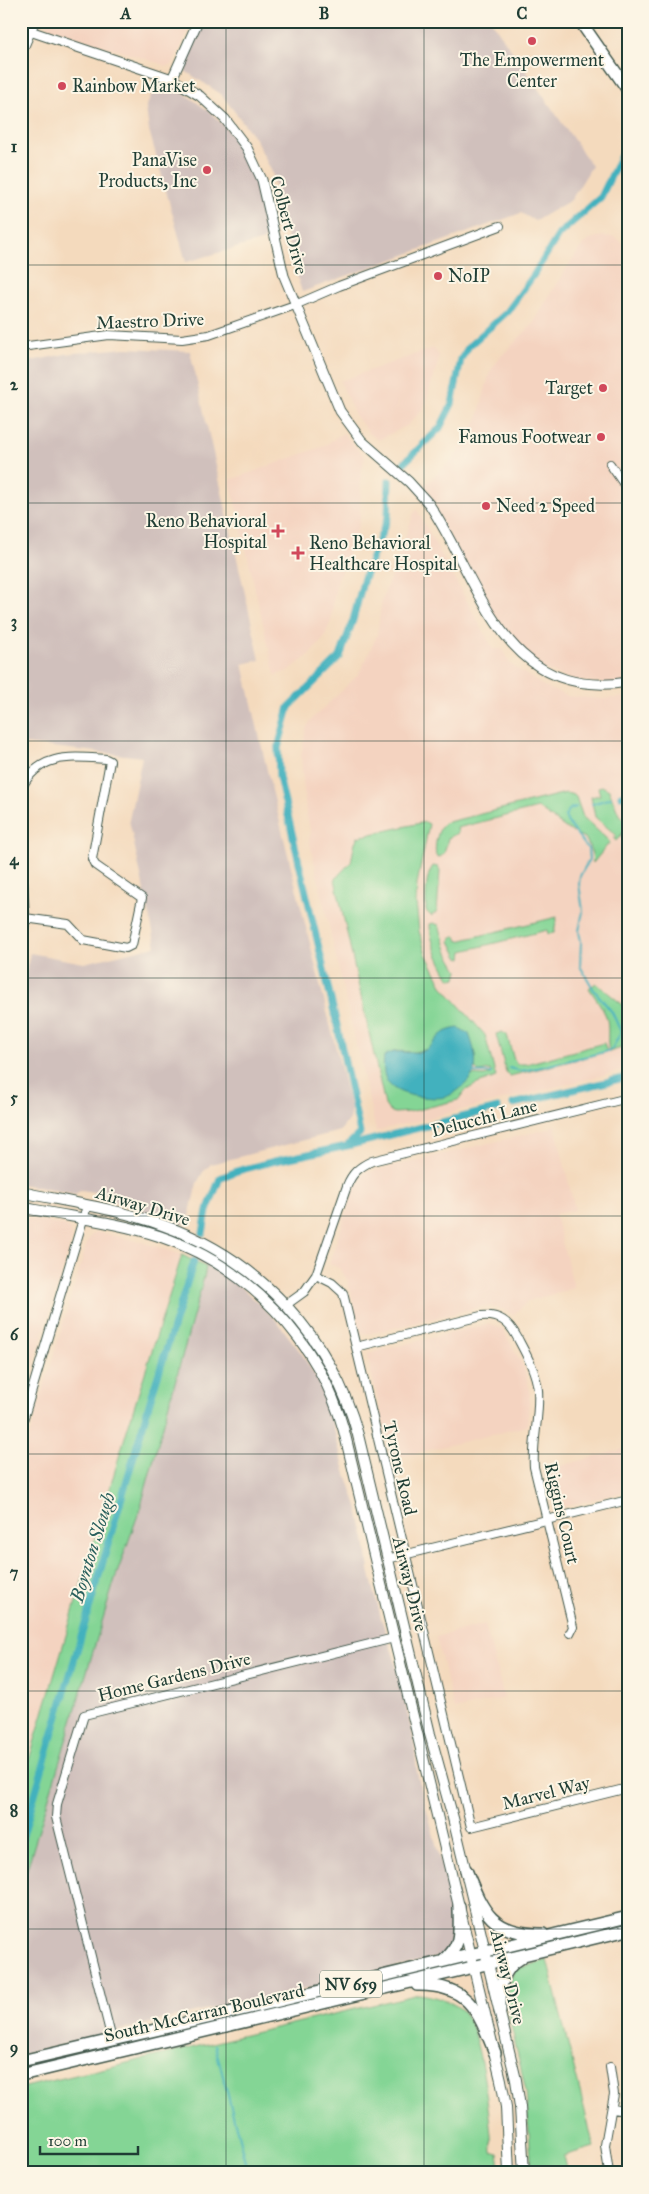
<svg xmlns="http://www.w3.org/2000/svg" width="649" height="2194" viewBox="0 0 649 2194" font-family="'IM FELL Great Primer',serif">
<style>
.built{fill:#f4d3c0}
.industrial{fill:#d0c0bc}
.green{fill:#84d595;stroke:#528964;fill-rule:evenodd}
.water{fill:#42b1be;stroke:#307779}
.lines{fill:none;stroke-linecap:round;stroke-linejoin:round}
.stream{stroke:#42b1be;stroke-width:2}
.canal{stroke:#42b1be;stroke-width:7}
.minor-casing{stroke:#3f5549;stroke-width:10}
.tertiary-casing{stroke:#3f5549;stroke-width:11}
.secondary-casing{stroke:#3f5549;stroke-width:12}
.primary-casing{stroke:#3f5549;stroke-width:14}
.minor{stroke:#fff;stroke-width:8}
.tertiary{stroke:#fff;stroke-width:9}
.secondary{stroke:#fff;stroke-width:10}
.primary{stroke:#fff;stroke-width:11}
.grid{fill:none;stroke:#1f3d34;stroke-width:1;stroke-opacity:0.55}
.poi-dot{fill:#d1495b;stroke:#fcf5e5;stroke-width:2}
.labels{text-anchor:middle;stroke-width:4;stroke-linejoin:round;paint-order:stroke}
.shield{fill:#fcf5e5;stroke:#617469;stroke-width:1}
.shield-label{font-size:16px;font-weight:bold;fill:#1f3d34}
.poi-label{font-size:18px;fill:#1f3d34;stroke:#fcf5e5;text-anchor:start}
.street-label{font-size:18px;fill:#1f3d34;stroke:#fcf5e5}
.water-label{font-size:19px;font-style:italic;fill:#2a605d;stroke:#fcf5e5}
.neatline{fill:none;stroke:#1f3d34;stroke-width:2}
.grid-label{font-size:16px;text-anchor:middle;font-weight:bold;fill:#1f3d34}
</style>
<rect width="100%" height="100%" fill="#fcf5e5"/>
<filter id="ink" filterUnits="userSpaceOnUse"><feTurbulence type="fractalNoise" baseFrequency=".02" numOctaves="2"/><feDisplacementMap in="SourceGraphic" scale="10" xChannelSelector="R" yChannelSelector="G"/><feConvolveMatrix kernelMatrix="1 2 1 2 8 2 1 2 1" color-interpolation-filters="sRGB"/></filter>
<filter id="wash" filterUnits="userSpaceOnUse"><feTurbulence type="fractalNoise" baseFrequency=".0096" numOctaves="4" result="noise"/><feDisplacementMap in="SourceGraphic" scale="20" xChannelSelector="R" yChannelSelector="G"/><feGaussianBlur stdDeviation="1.12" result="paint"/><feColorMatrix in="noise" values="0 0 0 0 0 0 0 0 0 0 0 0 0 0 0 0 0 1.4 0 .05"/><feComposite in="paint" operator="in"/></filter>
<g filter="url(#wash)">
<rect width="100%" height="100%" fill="#f4dabd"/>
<!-- built -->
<path class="built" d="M47,21H193L172,65L167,66L47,27Z
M603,236L614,237L628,247V684L574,681L531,664L476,591L416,490L427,483L456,456L477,420L490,372L500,357L533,324L553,289L583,244L593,238Z
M433,348L439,355L438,362L424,408L408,425L378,440L369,433L355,415L340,381Z
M343,433L365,457L361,473L360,518L357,530L336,584L331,621L324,638L309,655L288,671L275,675L230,480L324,446Z
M417,510L493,649H502L510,664L545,687L568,696L603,699L628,697V1069L376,1131L309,839L311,833L306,813L301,757L306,729L311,720L358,675L367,658L377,635L382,600L414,513Z
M555,1125L575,1210L555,1214L574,1288L528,1301L513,1315L503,1309L484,1306L377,1332L366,1334L361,1332L348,1281L339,1268L329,1264L357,1180L365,1173L377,1170L548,1129Z
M21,1217L63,1225L70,1230L72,1239L21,1406Z
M97,1232L142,1242L182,1255L127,1430L21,1787V1464L88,1240L93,1234Z
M488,1324L494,1325L503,1330L524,1368L530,1391L527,1426L392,1459L368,1359L369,1353Z
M628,1448V1491L562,1507L556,1506L553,1501L546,1470Z
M485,1624L504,1698L454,1710L436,1637Z"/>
<!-- industrial -->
<path class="industrial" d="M198,21H491L592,166L571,200L535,221L521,213L302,292L294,267L272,172L255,138L221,94L185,71Z
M157,81L185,94L210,112L231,133L248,157L259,182L271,238L186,262L149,130L146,108Z
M125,348L190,351L260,660L243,664L267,770L351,1109L349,1119L340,1131L211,1164L203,1172L197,1183L187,1225L107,1199L104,1194L82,1190L75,1194L21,1184V996L30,953L84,963L156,946L129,820L142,757L25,744L21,778V363L66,354Z
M206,1263L243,1289L275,1319L302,1354L324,1392L345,1471L357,1506L365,1539L369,1570L381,1618L394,1657L414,1741L417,1773L452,1903L453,1936L451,1944L444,1954L435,1958L250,2002L203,2010L21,2055V1871Z"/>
<!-- green -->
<path class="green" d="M602,786L609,790L619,815L628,823V827L616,841L614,839L616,835L595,817L591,797L600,795L598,787Z
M566,793L574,795L576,797L583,817L610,842L593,863L592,854L586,839L567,829L538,808L457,828L458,833L448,838L444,854L440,857L436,856C434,847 437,830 444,823Z
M425,822L429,824L417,884L416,902L419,931L426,954L443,987L485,1035L496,1077L475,1085L465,1091L458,1100L409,1112L395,1113L389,1111L385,1105L335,879L351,862L355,842L358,837ZM424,1050L475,1051V1069L479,1072L490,1070L491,1074L484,1076L472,1075L470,1079L393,1051L413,1052Z
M433,866L438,867L440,871L437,912L431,916L426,911C426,897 425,876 433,866Z
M557,917L554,933L548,934L547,930L463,951L462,958L458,957L450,941L451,939L456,936L458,941Z
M433,923L439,925L448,953L458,970L456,978L452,979L448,976C439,960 430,942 430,924Z
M596,983L628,1009V1046L609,1052C606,1040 610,1028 606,1016C602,1006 594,996 589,988Z
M502,1032L507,1035L514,1060L518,1064H526L604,1043L607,1052L510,1076L506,1072L496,1034Z
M182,1255L206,1267L204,1277L140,1509L115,1579L21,1889V1787L127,1430Z
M547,1960L594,2147L563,2156L567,2173H532L526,2091L508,2012V1987L513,1972L516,1969Z
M419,1994C434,1996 450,2000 462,2010C481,2028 491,2124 492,2152L498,2154L501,2173H21V2088Z"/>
<!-- water -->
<path class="water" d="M459,1028L469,1034C473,1045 477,1057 475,1068C473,1080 456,1094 445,1097C436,1099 423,1097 414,1096C390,1090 381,1083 384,1056C399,1047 408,1056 423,1051C438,1045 434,1031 459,1028Z"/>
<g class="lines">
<!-- stream -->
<path class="stream" d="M592,804L611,798
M509,1068L521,1071L537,1068L605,1052L612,1049L621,1032L612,1012L594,990L580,966L581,942L579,931L583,911L579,884L580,876L589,860L588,849L568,823L565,816L570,809L576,807
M473,1073H491
M215,2045L248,2173
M488,2173L496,2172"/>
<!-- canal -->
<path class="canal" d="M404,463L440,428L452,404L461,359L469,346L507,312L533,276L559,234L601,197L628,141
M621,796L625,795
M513,1104L628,1077
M347,1146L498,1108
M203,1233L207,1211L220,1178L237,1171L275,1161L347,1146L360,1133L337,1025L279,777L278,748L289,707L340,657L353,620L364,578L388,517L389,481
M21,1842L150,1401L194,1261"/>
</g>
</g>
<g filter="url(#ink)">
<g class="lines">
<defs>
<path id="minor" d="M21,347L109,335L182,339L209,335L295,305L339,286L500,226
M610,464L628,490
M21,789C39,752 72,757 106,759L110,761L92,859L95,865L142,898L132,945L126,948L83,940L68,924L25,918
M21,842L25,918L21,962
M316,1275L332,1283L343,1293L471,1827L628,1788
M286,1305L304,1292L316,1275L347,1186C352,1173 359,1167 372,1161L628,1098
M356,1347L481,1316C499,1314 509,1322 517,1337C526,1354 536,1371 538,1390C540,1416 532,1441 534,1467L573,1627L570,1633
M21,1427L87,1206
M387,1559L628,1500
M112,2040L56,1817L57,1804L84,1715L394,1638
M612,2109L628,2111
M609,2173L605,2145L614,2094L610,2067"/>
<path id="tertiary" d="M21,28L172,79L200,96L225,119L247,148L262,180L284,276L340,411L362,441L409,482L429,504C482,584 503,702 628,682
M172,79L198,21"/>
<path id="secondary" d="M21,52L34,21
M21,1192C69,1202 119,1209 165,1226C260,1260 332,1338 358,1435L430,1734L453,1818L516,2080L520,2107L524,2173
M21,1207C67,1217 114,1221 159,1236C248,1266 319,1340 344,1431L501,2080L506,2107L509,2173"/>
<path id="primary" d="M580,21L628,90
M466,1870C483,1912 492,1935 543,1934
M443,1961C463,1945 459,1930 459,1906
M417,1985C469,1984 478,2011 495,2053
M500,2011C500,1989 500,1970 521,1958
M21,2061L216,2016L628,1917
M21,2075L628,1930"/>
</defs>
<!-- minor casing -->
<use href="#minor" class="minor-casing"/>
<!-- tertiary casing -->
<use href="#tertiary" class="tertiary-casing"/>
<!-- secondary casing -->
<use href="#secondary" class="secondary-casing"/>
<!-- primary casing -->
<use href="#primary" class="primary-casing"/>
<!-- minor -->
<use href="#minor" class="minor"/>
<!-- tertiary -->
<use href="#tertiary" class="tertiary"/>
<!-- secondary -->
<use href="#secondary" class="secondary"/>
<!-- primary -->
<use href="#primary" class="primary"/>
</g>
</g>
<!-- grid -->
<path class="grid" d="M226,21V2173M424,21V2173M21,265H628M21,503H628M21,741H628M21,978H628M21,1216H628M21,1454H628M21,1691H628M21,1929H628"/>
<!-- markers -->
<g class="poi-dot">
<circle cx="532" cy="41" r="5"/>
<circle cx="62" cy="86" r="5"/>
<circle cx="207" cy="170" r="5"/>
<circle cx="438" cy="276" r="5"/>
<circle cx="603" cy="388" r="5"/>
<circle cx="601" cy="437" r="5"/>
<circle cx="486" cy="506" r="5"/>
<path d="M275.5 523.5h5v5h5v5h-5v5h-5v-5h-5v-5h5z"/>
<path d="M295.5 545.5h5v5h5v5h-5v5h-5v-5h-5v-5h5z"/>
</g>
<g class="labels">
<!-- shield labels -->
<rect class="shield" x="320" y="1970.5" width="62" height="27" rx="4"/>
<g class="shield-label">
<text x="351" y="1990">NV 659</text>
</g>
<!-- poi labels -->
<g class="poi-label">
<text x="532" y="66" text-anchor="middle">The Empowerment<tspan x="532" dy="21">Center</tspan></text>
<text x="72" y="92">Rainbow Market</text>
<text x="197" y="166" text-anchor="end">PanaVise<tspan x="197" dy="21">Products, Inc</tspan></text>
<text x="448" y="282">NoIP</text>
<text x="593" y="394" text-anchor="end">Target</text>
<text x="591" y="443" text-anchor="end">Famous Footwear</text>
<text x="496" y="512">Need 2 Speed</text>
<text x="267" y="527" text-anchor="end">Reno Behavioral<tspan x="267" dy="21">Hospital</tspan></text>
<text x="309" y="549">Reno Behavioral<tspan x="309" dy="21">Healthcare Hospital</tspan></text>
</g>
<!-- street labels -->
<g class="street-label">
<text transform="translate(289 225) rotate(75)" y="6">Colbert Drive</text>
<text transform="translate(150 321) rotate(-2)" y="6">Maestro Drive</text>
<text transform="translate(484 1118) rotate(-14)" y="6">Delucchi Lane</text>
<text transform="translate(143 1206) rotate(17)" y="6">Airway Drive</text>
<text transform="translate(400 1468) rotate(77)" y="6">Tyrone Road</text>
<text transform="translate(562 1513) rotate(77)" y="6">Riggins Court</text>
<text transform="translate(410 1584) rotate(76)" y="6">Airway Drive</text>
<text transform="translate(174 1677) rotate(-14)" y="6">Home Gardens Drive</text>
<text transform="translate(546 1793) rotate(-14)" y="6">Marvel Way</text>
<text transform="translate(508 1977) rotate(76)" y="6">Airway Drive</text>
<text transform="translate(204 2013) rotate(-13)" y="6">South McCarran Boulevard</text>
</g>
<!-- water labels -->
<g class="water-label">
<text transform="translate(92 1547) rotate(-73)" y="7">Boynton Slough</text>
</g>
</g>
<!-- margin -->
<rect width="649" height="2194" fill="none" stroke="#fcf5e5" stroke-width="55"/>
<!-- scale -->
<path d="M40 2146v8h98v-8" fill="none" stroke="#1f3d34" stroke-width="2.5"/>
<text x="48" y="2146" font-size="15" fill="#1f3d34" stroke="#fcf5e5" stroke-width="4" paint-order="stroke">100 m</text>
<rect x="28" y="28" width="594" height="2138" class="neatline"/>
<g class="grid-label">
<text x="126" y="19">A</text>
<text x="324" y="19">B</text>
<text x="522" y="19">C</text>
<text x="14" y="152">1</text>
<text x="14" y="390">2</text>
<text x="14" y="627">3</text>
<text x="14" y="865">4</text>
<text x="14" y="1103">5</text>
<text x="14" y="1340">6</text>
<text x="14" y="1578">7</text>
<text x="14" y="1816">8</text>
<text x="14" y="2053">9</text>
</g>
</svg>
